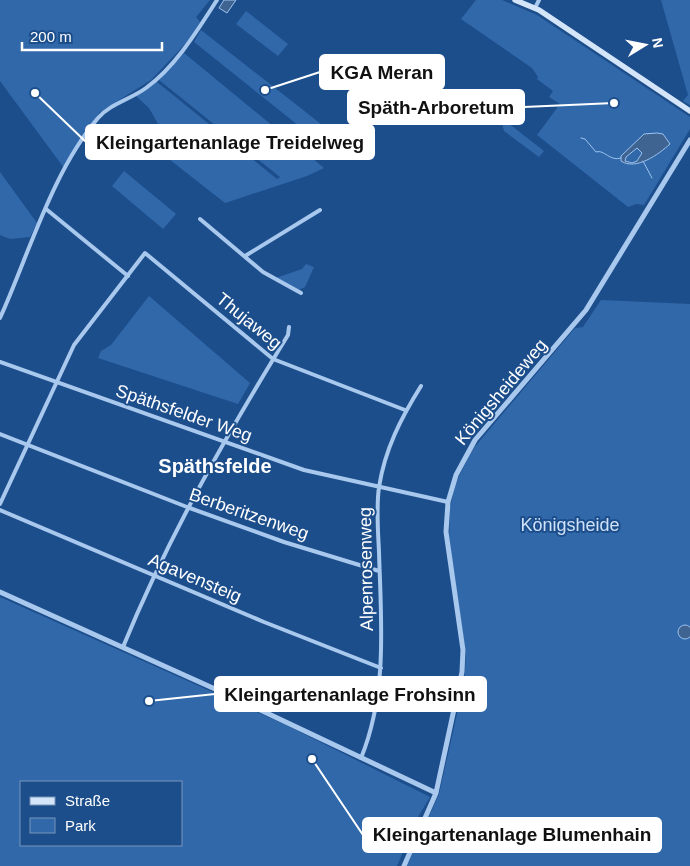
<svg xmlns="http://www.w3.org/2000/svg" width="690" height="866" viewBox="0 0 690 866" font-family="Arial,sans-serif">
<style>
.green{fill:#3068aa;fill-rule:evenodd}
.water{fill:#406491;stroke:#9cc3ee;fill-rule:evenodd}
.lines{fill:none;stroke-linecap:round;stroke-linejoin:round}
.stream{stroke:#9cc3ee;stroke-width:1}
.minor{stroke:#a9c8ed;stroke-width:4}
.tertiary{stroke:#a9c8ed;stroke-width:5}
.secondary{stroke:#d5e5f9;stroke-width:5.5}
.labels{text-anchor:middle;stroke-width:4;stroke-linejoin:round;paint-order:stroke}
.street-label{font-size:18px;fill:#fff;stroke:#1d4e8c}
.park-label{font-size:18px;fill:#cee2f9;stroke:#1d4e8c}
.quarter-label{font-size:20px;font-weight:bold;fill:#fff;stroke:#1d4e8c}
.leader{fill:none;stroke:#fff;stroke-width:2}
.callout-dot{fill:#fff;stroke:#1d4e8c;stroke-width:2}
.callout{fill:#fff;stroke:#fff;stroke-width:2}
.callout-label{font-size:19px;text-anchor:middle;font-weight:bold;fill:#111}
</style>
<rect width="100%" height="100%" fill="#1d4e8c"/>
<!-- green -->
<path class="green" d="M0,0H210L196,17L200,22L189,40L151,80L100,112L76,145L64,168L0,81Z
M476,0H502L537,15L690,117V129L644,205L636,204L628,207L537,135L560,104L549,97L553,91L537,79L538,77L532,68L461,19Z
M661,0H690V105L683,101L688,95Z
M246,11L288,44L278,56L236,24Z
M201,30L340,139L341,138L355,148L339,158L194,42Z
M184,53L324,168L307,176L225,203L160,152L171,138L161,129L149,108L136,96L157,82L277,179L280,177L159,80Z
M504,120L544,151L539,157L504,131L502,123Z
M124,171L176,214L163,229L112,186Z
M0,172L37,223L30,237L10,239L0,235Z
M306,264L314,267L305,287L299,290L276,278L302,269Z
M149,296L250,383L238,404L98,358L101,351L111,345Z
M601,300L690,304V626L682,625L679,632L680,636L690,638V866H407L439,794L464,683L466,655L449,540L450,508L456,482L473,449L575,328L583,327Z
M0,597L286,725L430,797L418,817L397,866H0ZM21,782H181V845H21Z"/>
<!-- water -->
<path class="water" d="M224,0H236L227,13L219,8Z
M657,133L663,134L670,144C659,154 636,171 621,161V156L644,134ZM637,148L642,153L637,161L632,163L625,161L626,157Z
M678 632a7 7 0 1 1 14 0a7 7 0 1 1-14 0Z"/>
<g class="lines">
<!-- stream -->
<path class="stream" d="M581,138L585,139L596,152C604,149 610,162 621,158
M643,161L652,178"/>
<!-- minor -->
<path class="minor" d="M535,8L539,0
M46,209L128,276
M200,219L263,272L301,293
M245,256L320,210
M0,318C29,254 52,172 98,118C110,104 131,99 146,88C176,66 197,31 217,0
M0,362L304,470L448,502
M0,434L187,507L284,542L379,571
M0,504L74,345L145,253L273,359L405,410
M0,510L264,622L381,668
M123,647C168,537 226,436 288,335L289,327
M361,758C388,692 381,621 379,552C378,530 376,508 379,487C385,449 401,418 421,386"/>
<!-- tertiary -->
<path class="tertiary" d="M0,592L235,698L436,793
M404,866L436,793L462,672L463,650L446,532L448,502L456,475L475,440L586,310L690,140"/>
<!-- secondary -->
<path class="secondary" d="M515,0L539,10L690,111"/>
</g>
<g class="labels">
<!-- street labels -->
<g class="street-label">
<text transform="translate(249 321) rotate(39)" y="6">Thujaweg</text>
<text transform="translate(501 392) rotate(-50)" y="6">Königsheideweg</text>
<text transform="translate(184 413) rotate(19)" y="6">Späthsfelder Weg</text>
<text transform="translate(249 514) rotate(19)" y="6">Berberitzenweg</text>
<text transform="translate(366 569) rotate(-91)" y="6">Alpenrosenweg</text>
<text transform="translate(195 578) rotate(23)" y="6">Agavensteig</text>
</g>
<!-- park labels -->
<g class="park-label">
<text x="570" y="531">Königsheide</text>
</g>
<!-- quarter labels -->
<g class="quarter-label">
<text x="215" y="473">Späthsfelde</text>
</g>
</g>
<!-- callouts -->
<path class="leader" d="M265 90L320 72M614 103L524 107M35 93L86 142M149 701L215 694M312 759L363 835"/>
<g class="callout-dot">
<circle cx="265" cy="90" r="5"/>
<circle cx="614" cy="103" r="5"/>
<circle cx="35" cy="93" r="5"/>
<circle cx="149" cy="701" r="5"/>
<circle cx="312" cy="759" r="5"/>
</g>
<g class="callout">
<rect x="320" y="55" width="124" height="34" rx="5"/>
<rect x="348" y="90" width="176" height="34" rx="5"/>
<rect x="86" y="125" width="288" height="34" rx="5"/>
<rect x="215" y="677" width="271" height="34" rx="5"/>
<rect x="363" y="818" width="298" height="34" rx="5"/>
</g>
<g class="callout-label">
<text x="382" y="79">KGA Meran</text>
<text x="436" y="114">Späth-Arboretum</text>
<text x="230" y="149">Kleingartenanlage Treidelweg</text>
<text x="350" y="701">Kleingartenanlage Frohsinn</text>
<text x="512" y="841">Kleingartenanlage Blumenhain</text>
</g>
<!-- legend -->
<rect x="20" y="781" width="162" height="65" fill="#1d4e8c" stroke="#7795ba"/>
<rect x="30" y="797" width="25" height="8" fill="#d5e5f9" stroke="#7795ba"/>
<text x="65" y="806" font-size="15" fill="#ffffff">Straße</text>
<rect x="30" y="818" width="25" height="15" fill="#3068aa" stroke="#7795ba"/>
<text x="65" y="831" font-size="15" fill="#ffffff">Park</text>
<!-- north arrow -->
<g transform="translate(645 45) rotate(80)" stroke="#1d4e8c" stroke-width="4" paint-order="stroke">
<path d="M0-4L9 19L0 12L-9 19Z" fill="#ffffff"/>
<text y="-8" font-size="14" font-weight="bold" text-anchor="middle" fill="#ffffff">N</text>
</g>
<!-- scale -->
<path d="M22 42v8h140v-8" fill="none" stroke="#ffffff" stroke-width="2.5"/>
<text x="30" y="42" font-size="15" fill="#ffffff" stroke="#1d4e8c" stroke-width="4" paint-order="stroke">200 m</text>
</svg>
